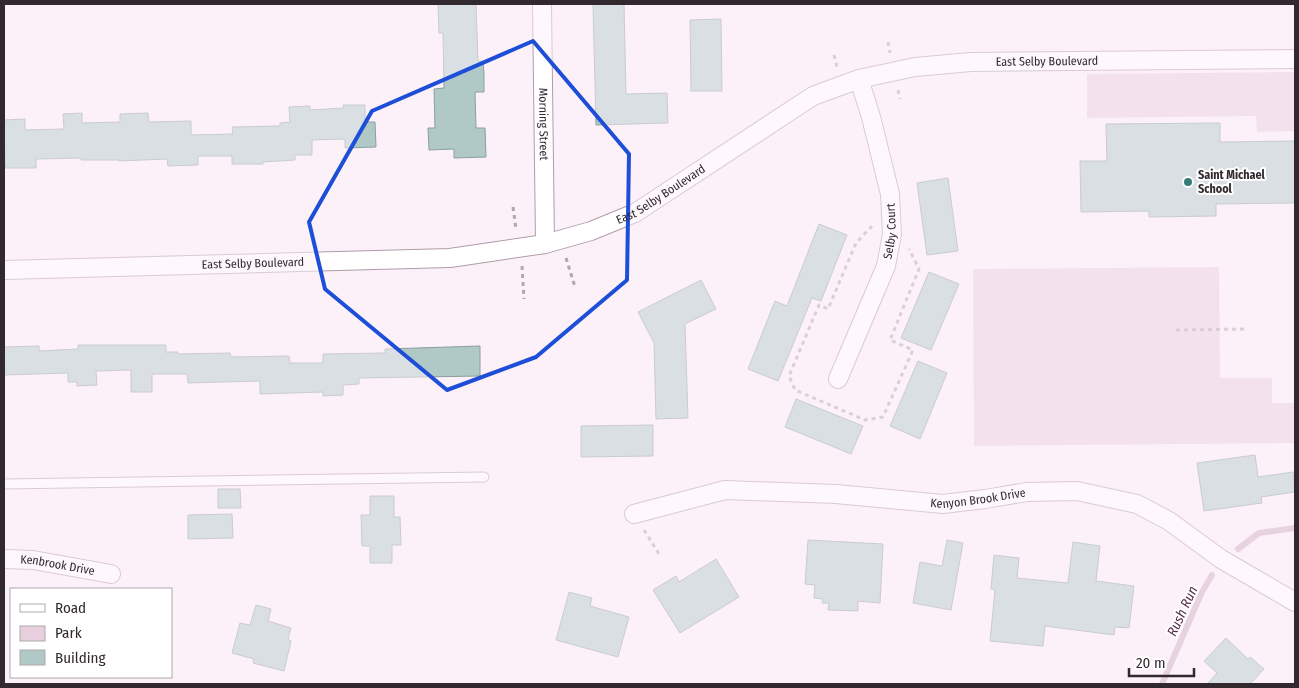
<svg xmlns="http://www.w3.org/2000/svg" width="1299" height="688" viewBox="0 0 1299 688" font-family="'Fira Sans Condensed',sans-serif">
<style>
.green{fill:#e7cfde}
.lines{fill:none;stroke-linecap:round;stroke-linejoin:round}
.stream{stroke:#cdadc1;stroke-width:6}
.building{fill:#b0c9c7;stroke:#88a09e}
.lane-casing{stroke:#af9ca8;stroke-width:11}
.street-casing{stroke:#af9ca8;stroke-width:20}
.path{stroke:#b0a6ac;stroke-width:3;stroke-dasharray:4 4;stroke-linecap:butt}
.lane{stroke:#fff;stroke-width:9}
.street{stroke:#fff;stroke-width:18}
.marked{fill:none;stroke:#1d4ed8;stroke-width:4;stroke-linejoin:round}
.poi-dot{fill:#357d79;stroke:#fff;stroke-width:2}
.labels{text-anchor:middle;stroke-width:4;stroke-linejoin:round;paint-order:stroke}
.street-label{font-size:12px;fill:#31292e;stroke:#fff}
.poi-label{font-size:12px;font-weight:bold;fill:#31292e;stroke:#fff;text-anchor:start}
.water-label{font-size:14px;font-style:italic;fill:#5b2f4d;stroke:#fff}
</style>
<rect width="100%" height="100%" fill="#fdf1f9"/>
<!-- green -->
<path class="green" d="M1295,72V131L1257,132L1256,116L1087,118V74Z
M1219,267L1220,378H1272V403H1295V443L974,446L973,269Z"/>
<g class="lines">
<!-- stream -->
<path class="stream" d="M1238,549L1259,533L1295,528
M1162,684L1202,592L1212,575"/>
</g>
<!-- building -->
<path class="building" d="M438,4H476L478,61H483L484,74V92H475L476,128H485L486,157L454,158V149L429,150L428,128H435L434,89L444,88L443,33H439Z
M593,4H624L626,94L667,93L668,123L596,125Z
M721,19L722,91H691L690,20Z
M343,105H365V122H375L376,147L345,148V139L312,140V155H295V160L263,162V164H232V156H198V165L168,166L167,159L119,161V160H81V158L36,159V168H5L4,120L25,119V130L64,129L63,114L82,113V123L120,122V114L148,113L149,122L191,121V135L233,134L232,127L280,126V123L290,122L289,107L310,106V110L344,108Z
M1220,123V142L1295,141V203L1216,204V216L1149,217V211L1081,212L1080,161H1107L1106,124Z
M948,178L958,251L927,255L917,183Z
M819,224L847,235L821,301L812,298L778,381L748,369L775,301L787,306Z
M929,272L959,284L931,350L901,338Z
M701,280L716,309L685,324L688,418L656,419L654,343L638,312Z
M78,345H166V352H178V354L230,353L231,357L289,356L290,363H323V354L385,353V349L480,346V376L359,378V384L343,385V395L323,396V392L260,394V381L188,383L187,374H152V392H131V370L96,371L97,385L77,386V382H68V373L4,375V347L39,346V351L78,349Z
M918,361L947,373L920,439L890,426Z
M796,399L863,426L851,454L785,427Z
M653,425V456L581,457V426Z
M1255,455L1258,477L1293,472L1295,492L1261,497L1262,503L1204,511L1197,463Z
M218,489H240L241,508H218Z
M370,496H394V517H400L401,545H392V563H370V546H362L361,515H370Z
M232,514L233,538L188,539V515Z
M808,540L883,544L880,603L858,601V611L828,610L829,603H822L823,599L814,598L815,585L805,584Z
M947,540L963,543L951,610L913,603L920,562L942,566Z
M1073,542L1100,546L1096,581L1134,586L1129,628L1115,627L1114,635L1045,626L1043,646L990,641L995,590L991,589L994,555L1019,558L1017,578L1068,583Z
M716,559L739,597L680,633L653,590L676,576L679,582Z
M569,592L592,598L590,606L629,617L618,657L556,640Z
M256,605L271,609L268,621L291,628L288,639L291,641L284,671L253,663L254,659L232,653L240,623L250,625Z
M1226,638L1248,659L1250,657L1264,669L1250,684H1207L1217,673L1204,661Z"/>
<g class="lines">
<defs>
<path id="lane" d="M4,484L484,477"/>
<g id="street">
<path id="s1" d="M542,4L545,244"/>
<path id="s2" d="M4,270L450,258L545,244L591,231L635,213L813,96L859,79L915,67L971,62L1295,59"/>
<path id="s3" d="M838,379L886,266L892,234L890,194L871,117L859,79"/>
<path id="s4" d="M634,514L725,490L836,494L943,504L985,499L1027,492L1077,491L1137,504L1169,521L1221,559L1295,602"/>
<path id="s5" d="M4,559L33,560L111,574"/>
</g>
</defs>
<!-- lane casing -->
<use href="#lane" class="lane-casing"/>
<!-- street casing -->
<use href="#street" class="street-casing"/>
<!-- path -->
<path class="path" d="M888,42L890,53
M834,55L837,67
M898,90L900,99
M513,207L516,229
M872,226L856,243L828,309L819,305L789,376L795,390L865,420L883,417L913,350L890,340L919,269L909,249
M566,258L575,287
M522,266L524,299
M1176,330L1245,329
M644,530L661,557"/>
<!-- lane -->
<use href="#lane" class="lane"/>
<!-- street -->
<use href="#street" class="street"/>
</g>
<!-- marked area -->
<path d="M0 0H1299V688H0ZM533,41L629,154L627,280L536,357L447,390L325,289L309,222L372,111Z" fill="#fdf1f9" fill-opacity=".55" fill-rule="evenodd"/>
<path class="marked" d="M533,41L629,154L627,280L536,357L447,390L325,289L309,222L372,111Z"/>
<!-- markers -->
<circle class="poi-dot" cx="1188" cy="182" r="5"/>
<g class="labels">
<!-- street labels -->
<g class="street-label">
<text dy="4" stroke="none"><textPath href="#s2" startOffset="1089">East Selby Boulevard</textPath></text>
<text dy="4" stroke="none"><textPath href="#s1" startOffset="120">Morning Street</textPath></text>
<text dy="4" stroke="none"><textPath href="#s2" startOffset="669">East Selby Boulevard</textPath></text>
<text dy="4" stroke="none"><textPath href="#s3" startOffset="158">Selby Court</textPath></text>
<text dy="4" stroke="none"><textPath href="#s2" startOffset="249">East Selby Boulevard</textPath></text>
<text dy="4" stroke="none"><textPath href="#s4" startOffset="348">Kenyon Brook Drive</textPath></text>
<text dy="4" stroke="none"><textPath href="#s5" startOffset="54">Kenbrook Drive</textPath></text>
</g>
<!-- poi labels -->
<g class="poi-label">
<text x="1198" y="179">Saint Michael<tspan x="1198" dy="14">School</tspan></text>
</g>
<!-- water labels -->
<g class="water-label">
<text transform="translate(1182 611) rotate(-65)" y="5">Rush Run</text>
</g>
</g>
<!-- border -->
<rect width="1299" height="688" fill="none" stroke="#31292e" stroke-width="10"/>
<!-- legend -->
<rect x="10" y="588" width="162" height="90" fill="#ffffff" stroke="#ada9ab"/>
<rect x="20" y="604" width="25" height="8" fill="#ffffff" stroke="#ada9ab"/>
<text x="55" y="613" font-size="15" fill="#31292e">Road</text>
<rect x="20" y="626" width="25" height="15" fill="#e7cfde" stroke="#ada9ab"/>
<text x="55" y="638" font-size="15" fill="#31292e">Park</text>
<rect x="20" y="650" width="25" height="15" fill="#b0c9c7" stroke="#ada9ab"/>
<text x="55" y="663" font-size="15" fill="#31292e">Building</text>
<!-- scale -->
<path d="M1129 668v8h65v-8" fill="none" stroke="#31292e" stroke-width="2.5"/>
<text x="1136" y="668" font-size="15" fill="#31292e" stroke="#ffffff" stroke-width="4" paint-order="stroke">20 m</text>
</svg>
